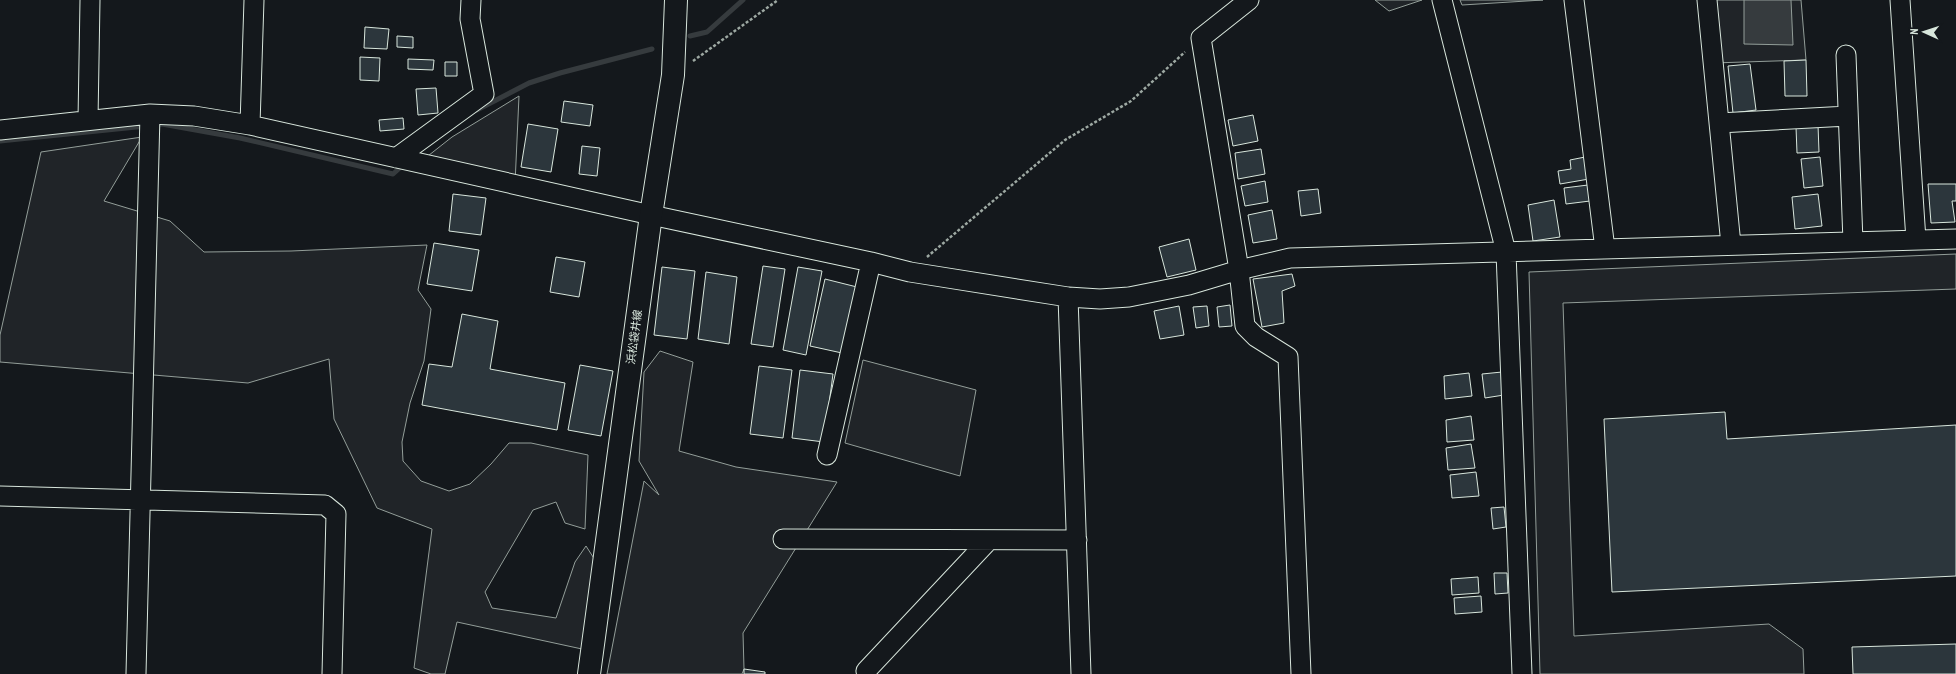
<svg xmlns="http://www.w3.org/2000/svg" width="1956" height="674" viewBox="0 0 1956 674" font-family="'PT Sans Narrow','Noto Sans JP',sans-serif">
<style>
.green{fill:#202428;stroke:#939e99}
.water{fill:#363b3e;stroke:#939e99}
.lines{fill:none;stroke-linecap:round;stroke-linejoin:round}
.stream{stroke:#363b3e;stroke-width:5}
.building{fill:#2c363c;stroke:#d8e6dc}
.minor-casing{stroke:#d8e6dc;stroke-width:21}
.major-casing{stroke:#d8e6dc;stroke-width:24}
.path{stroke:#9da8a2;stroke-width:2.5;stroke-dasharray:3 2;stroke-linecap:butt}
.minor{stroke:#14181c;stroke-width:19}
.major{stroke:#14181c;stroke-width:22}
.labels{text-anchor:middle;stroke-width:3;stroke-linejoin:round;paint-order:stroke}
.street-label{font-size:11px;fill:#d8e6dc;stroke:#14181c}
</style>
<rect width="100%" height="100%" fill="#14181c"/>
<!-- green -->
<path class="green" d="M1375,0H1422L1389,11Z
M1460,0H1543L1462,5Z
M1707,0H1801L1806,60L1713,63Z
M519,96L515,184L419,163L452,137Z
M142,137L104,201L170,221L204,252L291,251L427,245L418,290L431,309L424,361L410,403L402,442L403,461L421,481L449,491L470,484L491,464L509,443H531L588,455L585,529L565,523L556,502L533,510L485,592L492,608L556,618L575,562L586,546L595,560L582,649L457,622L445,674H431L414,668L432,529L377,508L334,419L329,359L248,383L0,362V335L41,152Z
M1956,254V289L1563,303L1574,636L1769,624L1803,649L1804,674H1540L1529,272Z
M660,351L693,362L679,451L736,467L837,482L743,633L744,669L742,674H607L644,481L659,495L639,461L644,372Z
M863,360L976,390L960,476L845,443Z"/>
<!-- water -->
<path class="water" d="M1744,0H1791L1793,45L1744,44Z"/>
<g class="lines">
<!-- stream -->
<path class="stream" d="M690,36L707,32L743,0
M477,110L529,83L560,73L652,49
M154,125L162,124L240,138L393,174L403,165
M0,141L146,126"/>
</g>
<!-- building -->
<path class="building" d="M365,27L389,29L387,49L364,48Z
M397,36L413,37V48L397,47Z
M360,57L380,58L379,81L360,80Z
M408,59L434,60L433,70L408,69Z
M1806,60L1807,96H1785L1784,61Z
M445,62H457V76H445Z
M1750,64L1756,110L1733,113L1728,66Z
M436,88L438,113L418,115L416,89Z
M564,101L593,105L590,126L561,122Z
M1253,115L1258,141L1233,146L1228,120Z
M403,118L404,129L380,131L379,120Z
M528,124L558,129L551,172L521,167Z
M1818,125L1819,152L1797,153L1796,127Z
M582,146L600,148L597,176L579,174Z
M1261,149L1265,174L1238,179L1235,153Z
M1585,157L1589,179L1560,184L1558,171L1571,169L1570,160Z
M1820,157L1823,186L1804,188L1801,159Z
M1265,181L1268,202L1245,206L1241,186Z
M1928,184H1956V201H1952L1955,222L1931,223Z
M1588,185L1590,201L1566,204L1564,188Z
M1318,189L1321,213L1301,216L1298,191Z
M453,194L486,198L481,235L449,231Z
M1818,194L1822,226L1795,229L1792,197Z
M1554,200L1560,237L1533,241L1528,205Z
M1272,210L1277,239L1253,243L1248,215Z
M1189,239L1196,270L1167,277L1159,247Z
M434,243L479,250L472,291L427,284Z
M556,257L585,262L579,297L550,292Z
M763,266L785,269L773,347L751,344Z
M662,267L695,271L687,339L654,335Z
M798,267L822,271L806,355L783,350Z
M706,272L737,277L729,344L698,339Z
M1292,274L1295,286L1282,291L1284,323L1262,327L1253,279Z
M825,279L857,287L842,353L810,346Z
M1230,305L1232,326L1219,327L1217,307Z
M1179,306L1184,335L1160,339L1154,311Z
M1207,306L1209,326L1196,328L1193,307Z
M462,314L498,321L490,369L565,383L557,430L422,405L429,364L452,367Z
M580,365L613,371L601,436L568,430Z
M759,366L792,370L783,438L750,434Z
M800,370L833,374L824,442L792,438Z
M1502,372L1504,395L1485,398L1482,374Z
M1469,373L1472,396L1445,399L1444,376Z
M1725,412L1727,439L1956,425V576L1612,592L1604,419Z
M1471,416L1474,440L1447,442L1446,420Z
M1471,444L1475,468L1448,470L1446,448Z
M1476,472L1479,496L1452,498L1450,475Z
M1504,507L1506,527L1493,529L1491,508Z
M1494,573H1507L1508,593L1495,594Z
M1478,577L1479,593L1452,595L1451,579Z
M1481,596L1482,612L1455,614L1454,598Z
M1956,644V674H1853L1852,647Z
M744,669L765,672V674H744Z"/>
<g class="lines">
<defs>
<path id="minor" d="M1249,0L1201,38L1239,270L1245,326L1256,337L1288,357L1301,674
M1442,0L1506,252L1522,674
M1574,0L1605,249
M1707,0L1731,245
M1900,0L1916,240
M1846,55L1853,242
M88,120L90,0
M1719,123L1848,116
M250,125L254,0
M0,130L150,114L194,116L250,125L651,215L871,262L910,272L1068,297L1100,299L1129,297L1189,285L1239,270L1290,258L1956,239
M396,158L484,94L470,19L471,0
M1068,297L1081,674
M827,455L871,262
M0,496L325,505L336,514L332,674
M783,539L1077,540
M136,674L150,114
M867,674L866,671L989,540"/>
<path id="major" d="M589,674L651,215L673,75L676,0"/>
</defs>
<!-- minor casing -->
<use href="#minor" class="minor-casing"/>
<!-- major casing -->
<use href="#major" class="major-casing"/>
<!-- path -->
<path class="path" d="M693,61L778,0
M927,257L1065,140L1131,101L1185,52"/>
<!-- minor -->
<use href="#minor" class="minor"/>
<!-- major -->
<use href="#major" class="major"/>
</g>
<g class="labels">
<!-- street labels -->
<g class="street-label">
<text transform="translate(634 337) rotate(-82)" y="4">浜松袋井線</text>
</g>
</g>
<!-- north arrow -->
<g transform="translate(1924 32) rotate(273)" stroke="#14181c" stroke-width="3" paint-order="stroke">
<path d="M0-3L7 15L0 10L-7 15Z" fill="#d8e6dc"/>
<text y="-6" font-size="11" font-weight="bold" text-anchor="middle" fill="#d8e6dc">N</text>
</g>
</svg>
